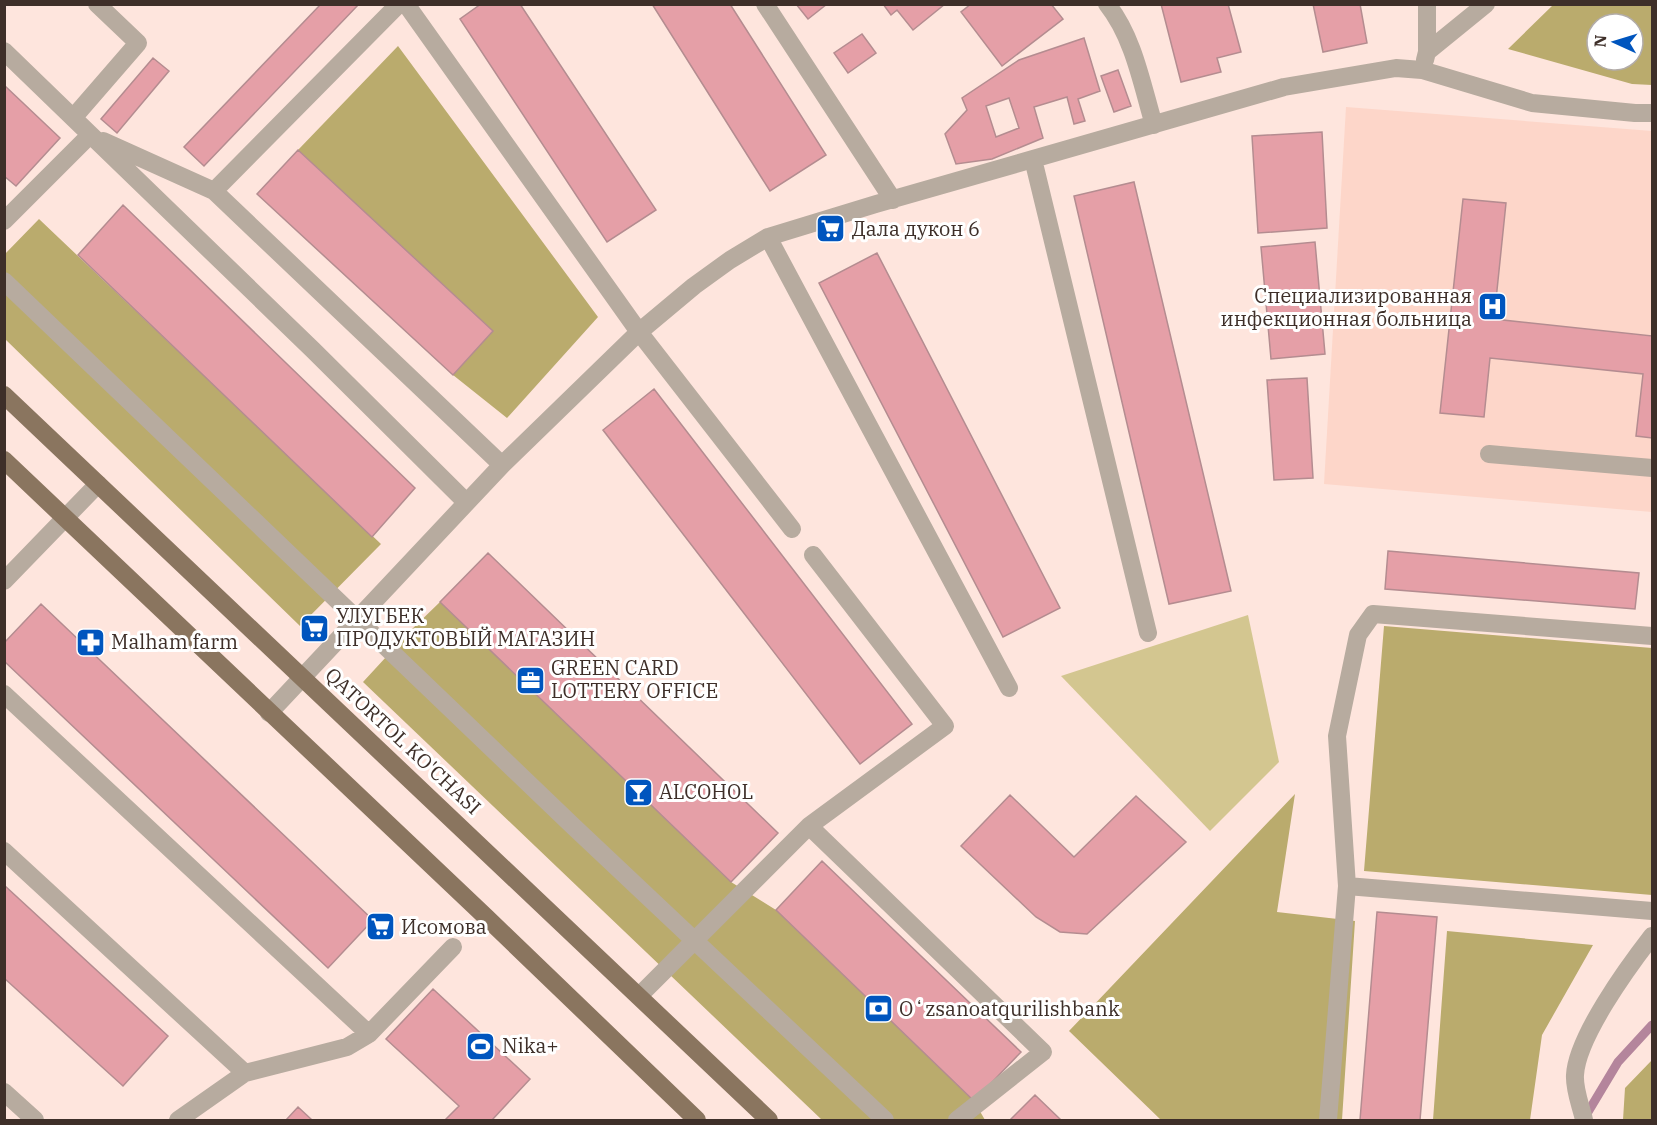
<svg xmlns="http://www.w3.org/2000/svg" width="1657" height="1125" viewBox="0 0 1657 1125" font-family="'IBM Plex Serif',serif">
<style>
.built{fill:#fdd6c9}
.green{fill:#d3c690}
.forest{fill:#baab6d;fill-rule:evenodd}
.lines{fill:none;stroke-linecap:round;stroke-linejoin:round}
.stream{stroke:#b4859c;stroke-width:9}
.building{fill:#e59fa7;stroke:#b48c90;stroke-width:1.5;fill-rule:evenodd}
.minor{stroke:#b7ab9f;stroke-width:18}
.major{stroke:#8a755f;stroke-width:18}
.labels{text-anchor:middle;stroke-width:6;stroke-linejoin:round;paint-order:stroke}
.poi-label{font-size:20px;fill:#3e2f29;stroke:#fff;text-anchor:start}
.street-label{font-size:20px;fill:#3e2f29;stroke:#fff}
</style>
<rect width="100%" height="100%" fill="#fee5dd"/>
<!-- built -->
<path class="built" d="M1346,107L1652,131V512L1324,484Z"/>
<!-- green -->
<path class="green" d="M1248,615L1279,762L1210,831L1061,676Z"/>
<!-- forest -->
<path class="forest" d="M1553,5H1652V85L1632,84L1508,49ZM1597,24H1633V60H1597Z
M398,46L598,317L507,418L453,375L493,331L298,150Z
M39,219L381,544L300,626L5,339L4,255Z
M440,602L731,882L776,910L974,1101L985,1120H822L363,682L410,631Z
M1384,626L1652,648V895L1364,871Z
M1295,794L1277,912L1355,921L1342,1120H1161L1069,1031Z
M1447,931L1593,945L1542,1035L1530,1120H1433Z
M1652,1060V1120H1623L1625,1088Z"/>
<g class="lines">
<!-- stream -->
<path class="stream" d="M1585,1117L1618,1062L1652,1025"/>
</g>
<!-- building -->
<path class="building" d="M321,4H359L204,166L184,147Z
M481,4H520L656,210L607,242L460,19Z
M652,4H730L826,155L770,191Z
M796,4H827L808,19Z
M883,4H945L913,30L897,10L891,15Z
M971,4H1051L1063,19L1002,66L961,12Z
M1161,4H1228L1241,52L1217,58L1221,72L1181,82Z
M1313,4H1360L1367,43L1323,52Z
M862,34L876,53L848,73L834,53Z
M1084,38L1100,91L1078,99L1085,121L1074,124L1067,97L1034,107L1043,138L992,159L956,164L945,134L967,110L962,98L1019,60ZM1009,98L1019,128L996,137L986,106Z
M153,58L169,71L117,133L101,119Z
M1118,70L1131,106L1114,112L1101,76Z
M4,85L60,138L16,186L4,176Z
M1322,132L1327,228L1258,233L1252,136Z
M298,150L493,331L453,375L257,194Z
M1134,182L1231,591L1169,604L1074,196Z
M1463,199L1506,203L1494,319L1652,336V327V438L1636,436L1643,374L1490,358L1484,417L1440,413Z
M123,205L415,488L372,537L78,255Z
M1315,242L1325,354L1271,359L1261,247Z
M877,253L1060,608L1003,637L819,283Z
M1307,378L1313,478L1274,480L1267,380Z
M654,389L912,724L860,764L603,430Z
M1388,551L1639,573L1635,609L1385,589Z
M488,553L778,833L731,882L440,602Z
M41,604L373,920L328,968L4,661V643Z
M1010,795L1074,857L1136,796L1186,842L1087,934L1060,932L1036,917L961,846Z
M822,861L1021,1052L974,1101L776,910Z
M4,885L168,1036L123,1086L4,978Z
M1377,912L1437,917L1420,1120H1360Z
M433,989L530,1079L492,1120H447L446,1119L459,1106L386,1039Z
M1035,1095L1061,1120H1010Z
M298,1107L312,1120H286Z"/>
<g class="lines">
<!-- minor -->
<path class="minor" d="M399,4L214,191L502,465
M406,4L639,332L792,529
M765,4L893,200
M1107,4C1134,38 1142,85 1154,125
M4,51L313,350L466,502
M1427,52L1486,4
M1425,60L1427,52V4
M73,118L138,43L97,4
M103,141L214,191
M1033,159L1148,633
M4,221L90,135
M768,237L1009,688
M4,281L574,827L885,1120
M1489,454L1652,468
M4,581L98,484
M4,694L369,1034
M269,713L502,465L639,332L694,286L730,260L768,237L876,204L1284,87L1396,68L1422,70L1532,103L1635,113H1652
M809,826L1043,1052L957,1120
M4,851L245,1073
M1347,886L1652,911
M639,996L809,826L945,726L813,555
M4,1092L35,1120
M178,1120L245,1073L347,1047L369,1034L453,947
M1328,1120L1347,886L1337,736L1358,635L1373,614L1652,636
M1584,1120C1581,1106 1574,1090 1575,1075C1577,1037 1628,967 1652,936"/>
<!-- major -->
<path class="major" d="M4,395L769,1120
M4,460L487,918L697,1120"/>
</g>
<!-- icons -->
<defs>
<symbol id="supermarket-square" viewBox="-11 -11 22 22"><rect x="-9" y="-9" width="18" height="18" rx="4" fill="#0055be" stroke="#fff"/><path d="M-6-5.5h2.5l.6 2H6L4.5 2H-2.5L-4.4-4H-6ZM-1.5 3.2a1.3 1.3 0 1 0 .1 0ZM3 3.2a1.3 1.3 0 1 0 .1 0Z" fill="#fff"/></symbol>
<symbol id="hospital-square" viewBox="-11 -11 22 22"><rect x="-9" y="-9" width="18" height="18" rx="4" fill="#0055be" stroke="#fff"/><path d="M-5-5h3v3.5h4V-5h3V5h-3V1.5h-4V5h-3Z" fill="#fff"/></symbol>
<symbol id="pharmacy-square" viewBox="-11 -11 22 22"><rect x="-9" y="-9" width="18" height="18" rx="4" fill="#0055be" stroke="#fff"/><path d="M-2-6h4v4h4v4h-4v4h-4v-4h-4v-4h4Z" fill="#fff"/></symbol>
<symbol id="office-square" viewBox="-11 -11 22 22"><rect x="-9" y="-9" width="18" height="18" rx="4" fill="#0055be" stroke="#fff"/><path d="M-6-3h4V-5.5h4V-3h4V5H-6ZM-1-4.5V-3h2v-1.5ZM-6 0V1H6V0Z" fill="#fff"/></symbol>
<symbol id="bar-square" viewBox="-11 -11 22 22"><rect x="-9" y="-9" width="18" height="18" rx="4" fill="#0055be" stroke="#fff"/><path d="M-6-5H6L.8 .8V4.5H3.5V6h-7V4.5H-.8V.8Z" fill="#fff"/></symbol>
<symbol id="bank-square" viewBox="-11 -11 22 22"><rect x="-9" y="-9" width="18" height="18" rx="4" fill="#0055be" stroke="#fff"/><path d="M-6-4H6V4H-6ZM0-2.3a2.3 2.3 0 1 0 0 4.6a2.3 2.3 0 1 0 0-4.6Z" fill="#fff"/></symbol>
<symbol id="stadium-square" viewBox="-11 -11 22 22"><rect x="-9" y="-9" width="18" height="18" rx="4" fill="#0055be" stroke="#fff"/><path d="M0-5a6.5 5 0 1 0 0 10a6.5 5 0 1 0 0-10ZM-3.5-1.8h7v3.6h-7Z" fill="#fff"/></symbol>
</defs>
<g fill-rule="evenodd">
<use href="#supermarket-square" x="814" y="212" width="33" height="33"/>
<use href="#hospital-square" x="1476" y="290" width="33" height="33"/>
<use href="#supermarket-square" x="298" y="612" width="33" height="33"/>
<use href="#pharmacy-square" x="74" y="626" width="33" height="33"/>
<use href="#office-square" x="514" y="664" width="33" height="33"/>
<use href="#bar-square" x="622" y="776" width="33" height="33"/>
<use href="#supermarket-square" x="364" y="910" width="33" height="33"/>
<use href="#bank-square" x="862" y="992" width="33" height="33"/>
<use href="#stadium-square" x="464" y="1030" width="33" height="33"/>
</g>
<g class="labels">
<!-- poi labels -->
<g class="poi-label">
<text x="852" y="236">Дала дукон 6</text>
<text x="1472" y="303" text-anchor="end">Специализированная<tspan x="1472" dy="23">инфекционная больница</tspan></text>
<text x="336" y="623">УЛУГБЕК<tspan x="336" dy="23">ПРОДУКТОВЫЙ МАГАЗИН</tspan></text>
<text x="111" y="649">Malham farm</text>
<text x="551" y="675">GREEN CARD<tspan x="551" dy="23">LOTTERY OFFICE</tspan></text>
<text x="659" y="799">ALCOHOL</text>
<text x="401" y="934">Исомова</text>
<text x="899" y="1016">Oʻzsanoatqurilishbank</text>
<text x="502" y="1053">Nika+</text>
</g>
<!-- street labels -->
<g class="street-label">
<text transform="translate(403 741) rotate(43)" y="7">QATORTOL KO'CHASI</text>
</g>
</g>
<!-- border -->
<rect width="1657" height="1125" fill="none" stroke="#3e2f29" stroke-width="12"/>
<!-- north arrow -->
<g transform="translate(1615 42) rotate(274)"><circle r="28" fill="#ffffff" stroke="#b2aca9" stroke-width="1.5"/>
<path d="M0-4.5L10 22L0 15L-10 22Z" fill="#0055be"/>
<text y="-9" font-size="16" font-weight="bold" text-anchor="middle" fill="#3e2f29">N</text>
</g>
</svg>
